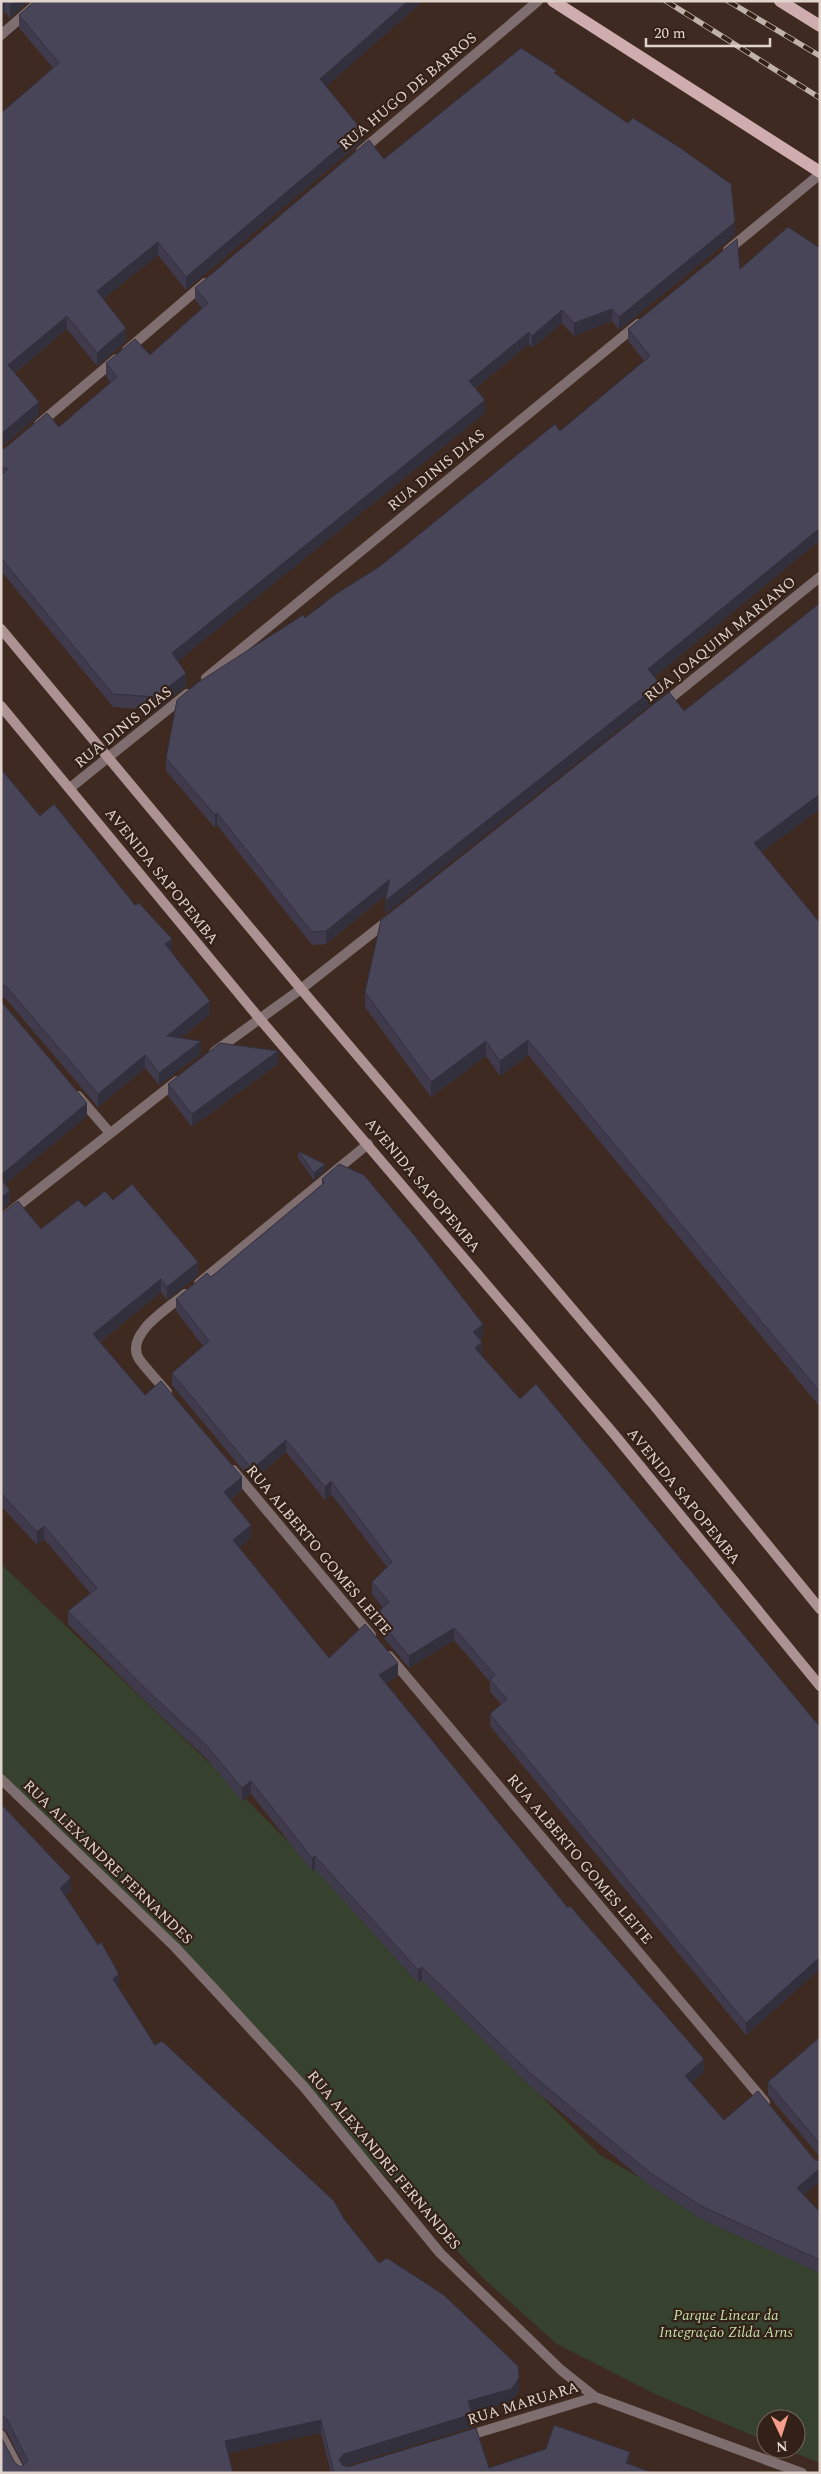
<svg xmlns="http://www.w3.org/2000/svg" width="821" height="2474" viewBox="0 0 821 2474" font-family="Spectral,serif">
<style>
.green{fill:#36412e}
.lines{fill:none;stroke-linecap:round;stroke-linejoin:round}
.minor{stroke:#7f6e6f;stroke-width:10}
.secondary{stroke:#ac9293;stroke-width:10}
.primary{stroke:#cfadaf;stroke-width:12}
.rail-casing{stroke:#c0b2aa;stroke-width:5.5}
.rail{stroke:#332017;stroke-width:4;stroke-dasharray:11;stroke-linecap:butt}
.wall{fill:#3f3b4d}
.shaded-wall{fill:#33303e}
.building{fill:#494559;stroke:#33303e}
.labels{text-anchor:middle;stroke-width:4.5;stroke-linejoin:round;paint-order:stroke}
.street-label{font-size:15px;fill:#e1d4cd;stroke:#332017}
.park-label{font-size:15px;font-style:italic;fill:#c2dfab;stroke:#332017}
</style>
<rect width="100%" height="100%" fill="#3e2a20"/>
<!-- green -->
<path class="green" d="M1,1564L221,1774L600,2155L701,2212L820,2262V2463L785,2449H796V2419H766V2441L657,2395L557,2344L482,2277L1,1772Z"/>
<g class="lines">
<!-- minor -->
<path class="minor" d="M1,35L40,1
M361,151L538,1
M728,250L820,174
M127,350L205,283
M39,424L116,359
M206,678L638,324
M663,704L820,577
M70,788L187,694
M214,1052L301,989L390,919
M78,1096L110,1133
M1,1219L177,1081
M199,1283L368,1144
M167,1392C158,1381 147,1370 139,1359C124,1334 169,1308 185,1294
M233,1470L371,1635
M389,1656L765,2102
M1,1779L175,1947L216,1991L304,2087L440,2253L561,2370L595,2397L802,2473
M1,2435L21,2473
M467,2436L595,2397"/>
<!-- secondary -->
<path class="secondary" d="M1,629L301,989L652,1403L820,1609
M1,706L259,1018L614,1434L820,1686"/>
<!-- primary -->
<path class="primary" d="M553,1L820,172
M780,1L820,26"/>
<defs>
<path id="rail" d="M666,1L820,98
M728,1L820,56"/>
</defs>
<!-- rail casing -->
<use href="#rail" class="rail-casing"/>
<!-- rail -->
<use href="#rail" class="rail"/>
</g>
<!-- wall -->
<path class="wall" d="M1,1H29L10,18L5,12L1,15Z
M422,1V2L326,86L361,142L186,290L158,255L103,299L126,341L97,366L67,329L15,373L39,415L1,447L53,68L19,28V15Z
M557,74L735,235L619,330L612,321L574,336L562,323L532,348L529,344L476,388L485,413L177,661L186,686L156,710L113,707L1,571V449L5,448L59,427L111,383L106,376V363L150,355L202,308L195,300V288L384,159Z
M820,248V540L654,677L660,697L385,914L387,894L326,944L312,945L217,825L215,828L166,771V758L305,618L379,567L560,431L644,361L628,341V329L740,269Z
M684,711L820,809L761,852L820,923V1407L528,1055L500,1076L486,1056L431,1097L365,1007V992Z
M1,769L40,816L172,952H171L210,1014L181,1038L201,1054L159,1085L145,1068L98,1107L6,999L1,997Z
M278,1064L192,1127L168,1096V1084Z
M298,1151L325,1170L314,1180L298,1158Z
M322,1179L483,1336L480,1339L482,1355H481L520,1399L820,1727V1969L746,2035L490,1726V1714L501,1704L490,1692V1682L454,1640L409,1668L375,1627V1615L383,1608L372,1594V1582L387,1567L331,1494L325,1500L286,1452L252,1481L172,1385V1373L203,1346L176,1311V1299L211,1277L322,1185Z
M113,1200L198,1275L167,1300L161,1292L100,1342L145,1395L242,1490L231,1500L251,1538L239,1547L329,1658L398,1676L386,1683L568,1908L704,2072L692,2083L724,2120L820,2161V2181L804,2195L820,2212V2273L701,2219L649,2185L531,2087L422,1980L418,1983L315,1869L312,1871L251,1794L242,1801L206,1758L146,1702L68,1624V1611L90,1593L44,1539L37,1545L1,1506V1212L41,1229L85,1207Z
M1,1804L71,1891L65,1896L119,1987L118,1988L155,2045L344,2219L379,2263L519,2391L511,2402L471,2413L472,2427L345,2466L489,2468L630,2464L653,2473H331L321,2433L1,2473L15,2463L21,2467L23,2465L7,2432L2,2428Z
M820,2037V2157L768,2095V2082Z"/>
<!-- shaded-wall -->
<path class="shaded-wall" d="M3,1H5V12L1,15V2Z
M15,1H29L10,18V5Z
M408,1H422V2L320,92V79Z
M361,129V142L186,290V277Z
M735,222V235L619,330V317Z
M158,242V255L97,304V291Z
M612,309V321L574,336V323Z
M562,310V323L532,348V336Z
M67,316V329L8,378V365Z
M126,328V341L97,366V353Z
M529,332V344L469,393V381Z
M485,400V413L172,666V653Z
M39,402V415L1,447V434Z
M820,528V540L648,682V669Z
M186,673V686L156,710V697Z
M660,684V697L385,914V901Z
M820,794V809L754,858V843Z
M217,813V825L215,828V815Z
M390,879V891L326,944V931Z
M172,939V952L165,957V944Z
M210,1001V1014L167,1049V1036Z
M528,1040V1055L500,1076V1061Z
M201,1041V1054L159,1085V1073Z
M486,1041V1056L431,1097V1082Z
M278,1051V1064L192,1127V1114Z
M145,1055V1068L98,1107V1094Z
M87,1103V1116L1,1188V1175Z
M325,1164V1170L314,1180V1173Z
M10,1190V1203L1,1211V1198Z
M198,1262V1275L167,1300V1287Z
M161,1279V1292L93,1347V1334Z
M483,1324V1336L473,1345V1332Z
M482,1342V1355L475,1361V1348Z
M286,1440V1452L252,1481V1469Z
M242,1477V1490L224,1505V1492Z
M331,1481V1494L325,1500V1487Z
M251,1525V1538L233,1553V1540Z
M44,1526V1539L37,1545V1532Z
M454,1628V1640L409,1668V1656Z
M398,1663V1676L379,1688V1675Z
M251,1781V1794L242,1801V1788Z
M315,1856V1869L312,1871V1858Z
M71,1878V1891L60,1901V1888Z
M820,1957V1969L746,2035V2023Z
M422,1967V1980L418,1983V1970Z
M119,1974V1987L113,1992V1979Z
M704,2059V2072L685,2089V2076Z
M820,2168V2181L797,2201V2188Z
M519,2378V2391L511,2402L468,2414V2401Z
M472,2414V2427L344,2466L339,2472V2459L344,2454Z
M321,2420V2433L225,2454V2441Z
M630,2452V2465L626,2463Z"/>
<!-- building -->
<path class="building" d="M7,1H15L10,5Z
M35,1H408L320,79L361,129L186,277L158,242L97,291L126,328L97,353L67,316L8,365L39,402L1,434V113L59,63L19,15Z
M521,48L557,71L554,73L628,123L633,118L679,147L731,184L735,222L619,317L612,309L574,323L562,310L532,336L529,332L469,381L485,400L172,653L186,673L156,697L113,694L1,558V475L8,469L1,467V449L5,448L47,413L59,427L117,377L106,363L135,339L150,355L208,303L195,288L369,140L384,159Z
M788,227L820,248V528L648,669L660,684L385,901L390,879L326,931L312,932L217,813L215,815L166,758L177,700L197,683L303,615L305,618L336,594L379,567L555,424L560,431L650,356L628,329L737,239L740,269Z
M820,603V794L754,843L820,923V1392L528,1040L500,1061L486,1041L431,1082L365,992L381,920L669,692L684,711Z
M1,769L40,816L54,804L135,905L139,903L172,939L165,944L210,1001L167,1036L201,1041L159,1073L145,1055L98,1094L6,986L1,984Z
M1,1001L87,1103L1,1175Z
M220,1043L278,1051L192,1114L168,1084Z
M298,1151L325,1164L314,1173Z
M339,1164L364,1175L418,1240L483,1324L473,1332L482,1342L475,1348L520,1399L536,1384L820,1727V1957L746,2023L490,1714L507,1699L490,1680L495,1675L454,1628L409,1656L375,1615L389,1602L372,1582L392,1562L331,1481L325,1487L286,1440L252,1469L172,1373L209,1341L176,1299L207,1273L211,1277L324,1183L322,1179Z
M1,1180L10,1190L1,1198Z
M132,1184L198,1262L167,1287L161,1279L93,1334L145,1395L161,1381L242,1477L224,1492L251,1525L233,1540L329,1658L365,1624L398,1663L379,1675L568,1908L570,1906L704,2059L685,2076L724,2120L758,2091L815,2160L820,2161V2168L797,2188L820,2212V2260L701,2206L649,2172L531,2074L422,1967L418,1970L315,1856L312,1858L251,1781L242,1788L206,1745L146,1689L68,1611L97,1588L44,1526L37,1532L1,1493V1212L2,1213L18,1201L41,1229L78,1200L85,1207L105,1191L113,1200Z
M1,1804L71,1878L60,1888L98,1945L101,1942L119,1974L113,1979L155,2045L162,2041L334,2201L344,2219L379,2263L387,2258L444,2295L518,2366L519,2378L511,2389L468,2401L472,2414L344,2454L339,2459L342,2465L348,2467L476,2428L489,2468L546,2449L554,2425L630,2452L626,2463L653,2473H334L321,2420L225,2441L233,2473H1V2437L15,2463L21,2467L28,2461L7,2419L1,2415Z
M820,2037V2144L768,2082Z"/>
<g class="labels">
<!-- street labels -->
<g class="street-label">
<text transform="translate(408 91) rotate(-40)" y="5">RUA HUGO DE BARROS</text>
<text transform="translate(436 470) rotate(-39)" y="5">RUA DINIS DIAS</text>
<text transform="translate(720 639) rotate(-39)" y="5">RUA JOAQUIM MARIANO</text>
<text transform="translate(123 727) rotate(-39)" y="5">RUA DINIS DIAS</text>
<text transform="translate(162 876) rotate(51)" y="5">AVENIDA SAPOPEMBA</text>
<text transform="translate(423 1185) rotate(50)" y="5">AVENIDA SAPOPEMBA</text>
<text transform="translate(684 1496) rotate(51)" y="5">AVENIDA SAPOPEMBA</text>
<text transform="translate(319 1550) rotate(50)" y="5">RUA ALBERTO GOMES LEITE</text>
<text transform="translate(580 1859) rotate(50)" y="5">RUA ALBERTO GOMES LEITE</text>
<text transform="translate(108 1862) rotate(44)" y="5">RUA ALEXANDRE FERNANDES</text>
<text transform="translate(384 2160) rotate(50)" y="5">RUA ALEXANDRE FERNANDES</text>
<text transform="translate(523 2403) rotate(-17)" y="5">RUA MARUARA</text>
</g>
<!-- park labels -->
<g class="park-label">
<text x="726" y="2320">Parque Linear da<tspan x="726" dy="17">Integração Zilda Arns</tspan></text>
</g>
</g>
<!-- border -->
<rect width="821" height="2474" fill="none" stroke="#e1d4cd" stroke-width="5"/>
<!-- north arrow -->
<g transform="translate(781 2434) rotate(176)"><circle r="24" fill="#332017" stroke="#796860"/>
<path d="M0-4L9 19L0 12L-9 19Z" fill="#f49e89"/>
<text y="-8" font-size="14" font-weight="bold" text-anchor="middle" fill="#e1d4cd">N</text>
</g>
<!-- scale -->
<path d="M646 38v8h124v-8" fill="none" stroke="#e1d4cd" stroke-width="2.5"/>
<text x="654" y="38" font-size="15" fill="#e1d4cd" stroke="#332017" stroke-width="4" paint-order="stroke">20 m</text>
</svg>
